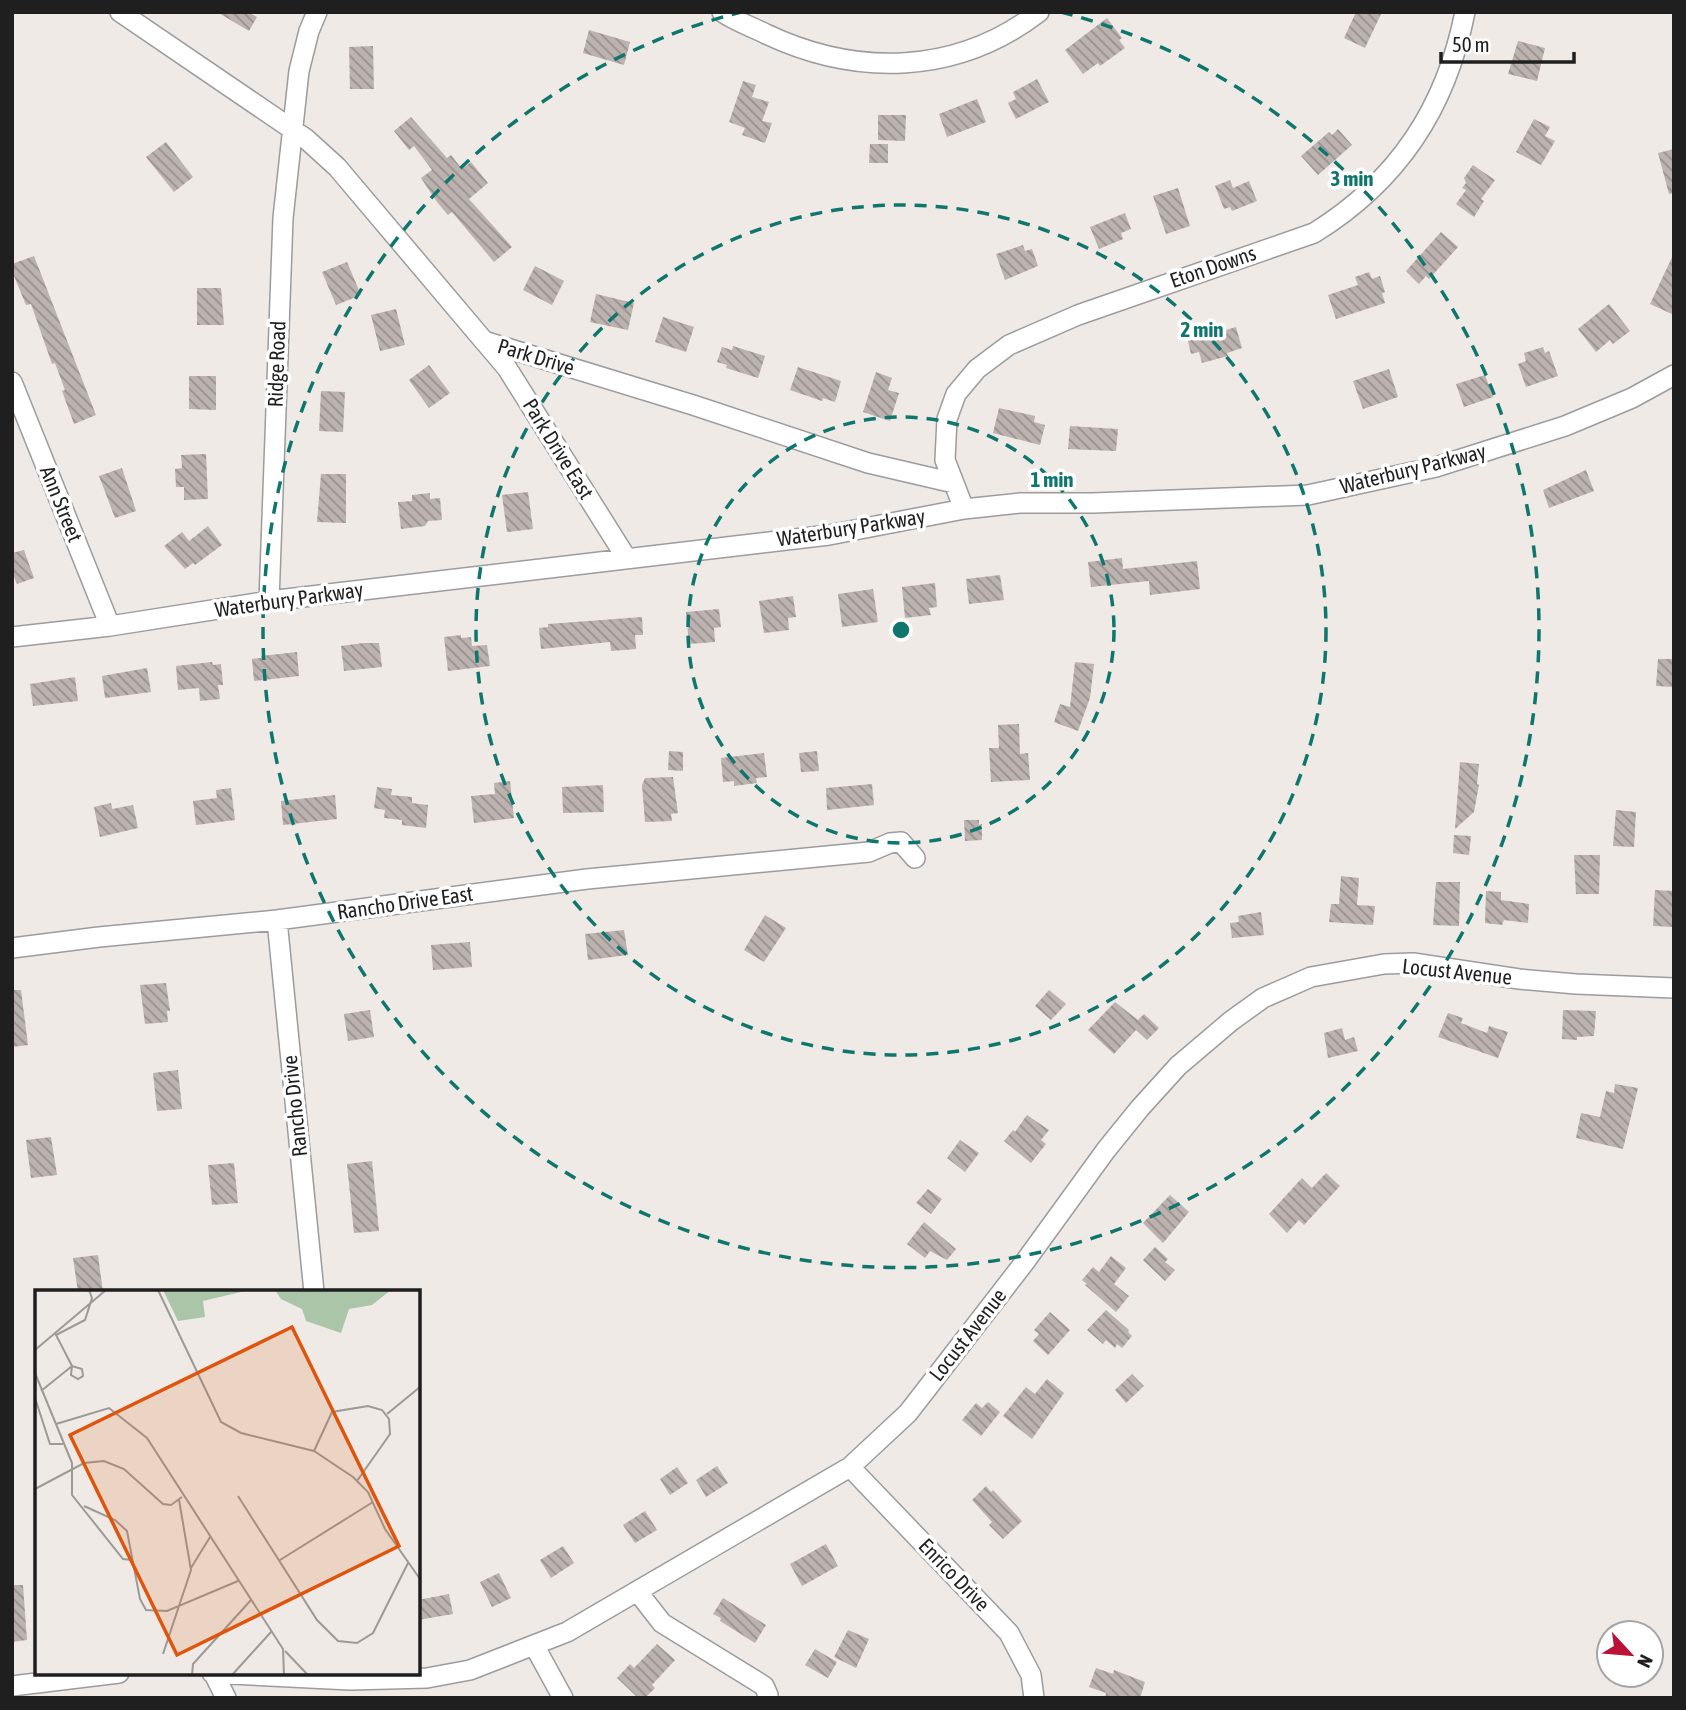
<svg xmlns="http://www.w3.org/2000/svg" width="1686" height="1710" viewBox="0 0 1686 1710" font-family="'Asap Condensed',sans-serif">
<style>
.building{fill:url(#building-back-hatch)}
.lines{fill:none;stroke-linecap:round;stroke-linejoin:round}
.minor-casing{stroke:#9c9c9c;stroke-width:22}
.minor{stroke:#fff;stroke-width:19}
.ring{fill:none;stroke:#0f766e;stroke-width:3.5;stroke-dasharray:12 9}
.labels{text-anchor:middle;stroke-width:7;stroke-linejoin:round;paint-order:stroke}
.street-label{font-size:21px;fill:#1f1f1f;stroke:#fff}
.inset-road{fill:none;stroke:#9c9996;stroke-width:2}
.view{fill:#de560d;fill-opacity:0.15;stroke:#de560d;stroke-width:3.5}
.inset-edge{fill:none;stroke:#1f1f1f;stroke-width:3.5}
.centre{fill:#0f766e;stroke:#fff;stroke-width:3.5}
.ring-label{font-size:21px;text-anchor:middle;font-weight:bold;fill:#0f766e;stroke:#fff;stroke-width:7;stroke-linejoin:round;paint-order:stroke}
</style>
<defs>
<pattern id="building-back-hatch" width="6" height="6" patternUnits="userSpaceOnUse" patternTransform="scale(1.75)"><rect width="6" height="6" fill="#bcb2af"/><path d="M-1 5l2 2M0 0l6 6M5-1l2 2" fill="none" stroke="#98908e"/></pattern>
</defs>
<rect width="100%" height="100%" fill="#efeae6"/>
<!-- building -->
<path class="building" d="M217,12H248L257,17L249,31Z
M1356,12H1382L1365,48L1344,38Z
M1107,18L1122,38L1119,40L1125,48L1100,66L1098,63L1083,74L1065,50Z
M589,30L630,42L624,65L583,53Z
M1518,41L1545,48L1537,81L1508,74Z
M373,46L374,89H350L349,47Z
M1037,79L1049,102L1016,119L1008,103L1016,99L1013,92Z
M743,81L756,85L752,97L769,102L762,121L772,123L765,143L742,135L745,128L729,122Z
M977,99L986,122L947,137L939,114Z
M878,115H906L905,141L878,140Z
M411,117L447,158L451,155L462,169L471,162L488,183L469,199L512,247L494,262L452,212L448,215L437,202L421,178L432,170L414,146L409,150L394,131Z
M1534,119L1550,127L1545,136L1555,141L1541,165L1516,152Z
M1338,129L1352,145L1318,175L1301,156L1329,132L1332,135Z
M166,142L193,177L174,192L146,157Z
M870,144H888V163H869Z
M1674,149V193L1669,194L1658,153Z
M1473,165L1495,180L1481,199L1484,201L1474,217L1456,204L1466,190L1462,188L1466,183L1464,178Z
M1230,180L1233,188L1249,181L1257,201L1232,211L1230,207L1224,209L1215,186Z
M1178,188L1190,226L1166,234L1153,196Z
M1125,213L1131,229L1121,233L1123,239L1099,249L1090,227Z
M1441,232L1458,247L1429,279L1426,276L1419,284L1406,271Z
M1023,245L1025,251L1032,249L1038,266L1005,280L996,254Z
M1674,253V315L1650,304Z
M34,256L96,415L74,424L62,391L65,390L55,363L52,364L31,304L26,305L12,271V264Z
M347,262L361,295L336,305L322,272Z
M535,266L564,281L552,305L523,290Z
M1369,272L1372,279L1380,276L1385,292L1382,293L1385,303L1336,319L1328,295L1358,285L1355,277Z
M197,288H221L224,325H197Z
M596,294L634,303L628,330L590,322Z
M1609,304L1630,331L1613,344L1610,340L1596,352L1578,329Z
M396,309L405,345L380,351L371,315Z
M663,317L694,327L686,352L655,342Z
M1236,327L1242,348L1227,353L1228,356L1202,363L1199,352L1191,354L1188,341L1195,339L1194,336L1212,331L1213,334Z
M733,346L765,356L758,378L726,368L727,365L717,362L722,347L732,350Z
M1543,347L1545,353L1549,351L1558,376L1526,387L1518,364L1526,361L1524,353Z
M429,365L450,393L429,408L409,380Z
M798,367L841,381L835,402L823,398L822,401L790,390Z
M1389,369L1398,397L1363,409L1353,381Z
M876,372L892,378L888,390L899,393L890,421L863,412Z
M1485,375L1493,397L1464,407L1456,384Z
M189,376H216V410L189,409Z
M321,391L345,392L343,432L319,431Z
M999,408L1035,416L1034,422L1045,425L1040,445L993,433Z
M1070,426L1118,429L1116,451L1068,449Z
M206,454L208,499L184,500V487H176L175,469L182,468L181,455Z
M122,468L136,511L115,518L99,476Z
M1586,470L1594,491L1549,508L1543,490Z
M321,474H346V523L317,522Z
M528,492L533,529L507,532L502,495Z
M430,493V499L440,498L442,520L428,521L425,526L401,529L398,502L412,501V495Z
M208,526L222,545L195,565L193,563L185,569L164,546L182,532L189,541Z
M24,550L34,578L17,584L12,572V553Z
M1122,558L1123,569L1197,561L1200,589L1150,595L1149,581L1091,587L1088,562Z
M1000,575L1004,600L969,604L966,579Z
M935,583L937,607L929,608L931,615L905,618L902,587Z
M873,589L878,622L842,627L838,594Z
M793,596L796,617L788,618L789,630L764,633L759,601Z
M719,609L721,627L714,628L715,642L689,644L686,612Z
M642,617L643,635H635L636,649L611,651L610,642L541,649L539,628L548,627V624Z
M461,635V638L471,637L472,646L487,645L490,666L448,671L444,637Z
M363,643H379L382,667L344,671L341,646Z
M297,652L299,676L254,681L252,659L261,658V656Z
M1658,659H1674V687L1656,686Z
M212,662L213,665L221,664L223,685H218L220,699L200,701L199,688L178,690L176,666Z
M1075,662L1094,664L1090,698L1078,731L1054,722L1060,704L1070,707Z
M147,668L151,692L105,698L102,676Z
M75,677L78,701L33,706L30,684Z
M1019,724L1020,754L1028,753L1030,780L991,782L989,748H999L998,725Z
M669,751L683,752V771L668,770Z
M817,751L819,771L801,772L799,753Z
M764,753L767,777L756,778L757,783L734,786V781L723,782L721,758Z
M1460,762L1479,764L1477,784L1479,785L1474,812L1455,829Z
M673,777L678,813L671,814L672,821L645,822L642,785L645,778Z
M510,781L514,818L474,823L471,796L495,794L494,783Z
M872,784L874,805L827,810L826,788Z
M603,785L604,812L563,813L562,787Z
M377,787L392,789L391,795L412,797V803L428,805L426,828L402,825V820L384,818L385,810L374,808Z
M231,788L235,820L196,825L193,801L217,798L216,790Z
M335,795L337,819L283,825L281,801Z
M111,803L112,809L133,805L138,828L100,837L94,807Z
M1616,810L1636,812L1634,847L1613,846Z
M964,820H979V825L982,824V840L965,841Z
M1454,835L1471,836L1469,855L1453,853Z
M1574,855H1600L1599,894H1576Z
M1341,876L1359,878L1357,905L1375,906L1373,925L1329,922L1331,904H1339Z
M1436,882H1460L1459,926L1433,925Z
M1655,890L1674,891V927L1653,926Z
M1486,891L1501,892V900L1529,904L1528,923L1504,920L1502,925L1485,923Z
M1261,912L1264,935L1232,938L1230,923L1239,922L1238,916Z
M765,915L786,928L764,962L744,950Z
M624,930L628,955L588,960L585,934Z
M470,942L472,967L433,970L431,945Z
M166,983L170,1011H167L168,1022L145,1024L140,985Z
M12,990H21L28,1045L12,1047Z
M1049,990L1066,1004L1051,1020L1035,1006Z
M1115,1002L1138,1020L1144,1014L1159,1028L1147,1040L1136,1030L1114,1054L1088,1030Z
M370,1010L374,1037L348,1041L344,1014Z
M1563,1010L1596,1011L1594,1036L1577,1037V1040L1562,1039Z
M1448,1013L1463,1018L1461,1023L1487,1033L1489,1026L1508,1032L1498,1058L1438,1037Z
M1342,1028L1345,1040L1354,1037L1358,1051L1328,1058L1324,1033Z
M178,1070L182,1109L157,1111L153,1073Z
M1615,1084L1638,1088L1623,1149L1576,1138L1581,1113L1600,1117L1606,1091L1614,1093Z
M1027,1115L1049,1130L1041,1140L1046,1144L1031,1163L1004,1141L1013,1130L1015,1132Z
M51,1137L57,1175L31,1178L26,1140Z
M960,1140L979,1153L965,1172L947,1158Z
M372,1161L379,1231L354,1233L347,1164Z
M234,1163L238,1203L212,1205L208,1165Z
M1326,1173L1340,1186L1304,1225L1299,1220L1287,1233L1269,1214L1302,1178L1312,1188Z
M928,1189L942,1199L931,1214L916,1203Z
M1170,1195L1189,1212L1163,1243L1143,1223Z
M924,1222L956,1249L947,1260L930,1251L925,1258L907,1244Z
M1155,1247L1168,1259L1165,1262L1175,1270L1165,1281L1143,1260Z
M98,1255L103,1292H78L73,1258Z
M1111,1256L1126,1268L1114,1284L1129,1296L1116,1312L1085,1285L1087,1284L1082,1280L1093,1267L1099,1272Z
M1106,1310L1129,1330L1128,1332L1132,1336L1122,1348L1117,1344L1115,1348L1106,1340L1103,1344L1087,1330Z
M1050,1312L1070,1330L1048,1355L1033,1341L1039,1334L1034,1330Z
M1132,1374L1144,1386L1126,1403L1115,1390Z
M1047,1379L1064,1393L1032,1439L1003,1416L1026,1387L1035,1394Z
M988,1402L1000,1412L981,1436L962,1420L976,1403L982,1408Z
M717,1466L728,1483L706,1497L696,1480Z
M677,1467L688,1483L670,1495L660,1479Z
M986,1486L991,1492L993,1490L1022,1521L1003,1539L989,1525L992,1522L972,1500Z
M645,1511L657,1530L635,1543L623,1525Z
M826,1544L838,1566L802,1586L790,1564Z
M563,1546L574,1563L551,1578L540,1560Z
M499,1573L511,1598L492,1607L480,1582Z
M12,1585H23L27,1640L12,1642Z
M449,1594L453,1614L418,1620V1600Z
M723,1598L766,1625L755,1643L720,1621L721,1618L713,1614Z
M848,1630L869,1639L856,1668L834,1657Z
M657,1644L675,1660L652,1685L655,1688L645,1698H638L617,1678L630,1664L634,1668Z
M815,1649L837,1662L828,1678L805,1665Z
M1096,1668L1113,1674L1114,1670L1145,1682L1140,1698H1105L1106,1693L1089,1687Z"/>
<g class="lines">
<defs>
<path id="minor" d="M120,12L305,138L337,167L484,341L693,405L868,463L954,483
M722,12C735,21 752,27 766,34C857,77 957,75 1039,12
M485,342L507,368L627,559
M12,382L110,626
M964,509L945,460L947,419L956,394L977,369L1009,345L1078,315L1314,233C1398,181 1446,108 1465,12
M269,601L283,218L299,71L309,31L317,12
M12,637L110,626L269,601L829,535L964,509L1020,503H1093L1308,495L1436,467L1565,426L1632,398L1674,375
M277,920L314,1292
M12,948L99,937L277,920L587,879L869,852L890,843L901,842L915,858
M850,1467L1009,1633L1031,1675L1034,1698
M637,1591L662,1623L764,1686L768,1695L767,1698
M534,1645L563,1698
M212,1673L350,1680L427,1678L470,1670L567,1632L850,1467L908,1413L1024,1263L1106,1150L1140,1108L1178,1066L1231,1021L1263,998L1311,977L1384,964L1413,963L1519,979L1576,984L1674,988
M214,1674L226,1698
M12,1686L119,1673"/>
</defs>
<!-- minor casing -->
<use href="#minor" class="minor-casing"/>
<!-- minor -->
<use href="#minor" class="minor"/>
</g>
<!-- distance rings -->
<g class="ring">
<circle cx="901" cy="630" r="213"/>
<circle cx="901" cy="630" r="425"/>
<path d="M1061 12A638 638 0 1 1 741 12"/>
</g>
<g class="labels">
<!-- street labels -->
<g class="street-label">
<text transform="translate(1213 267) rotate(-19)" y="7">Eton Downs</text>
<text transform="translate(536 357) rotate(17)" y="7">Park Drive</text>
<text transform="translate(277 364) rotate(-88)" y="7">Ridge Road</text>
<text transform="translate(558 449) rotate(58)" y="7">Park Drive East</text>
<text transform="translate(1413 469) rotate(-14)" y="7">Waterbury Parkway</text>
<text transform="translate(61 504) rotate(68)" y="7">Ann Street</text>
<text transform="translate(851 528) rotate(-9)" y="7">Waterbury Parkway</text>
<text transform="translate(289 600) rotate(-8)" y="7">Waterbury Parkway</text>
<text transform="translate(405 903) rotate(-8)" y="7">Rancho Drive East</text>
<text transform="translate(1457 972) rotate(6)" y="7">Locust Avenue</text>
<text transform="translate(295 1106) rotate(-96)" y="7">Rancho Drive</text>
<text transform="translate(968 1335) rotate(-52)" y="7">Locust Avenue</text>
<text transform="translate(954 1575) rotate(46)" y="7">Enrico Drive</text>
</g>
</g>
<!-- overview -->
<g transform="translate(35 1290)">
<rect width="385" height="385" fill="#efeae6"/>
<path d="M128,0H214L168,11L170,27L143,31ZM240,0H356L337,15L314,19L306,43L271,31L267,19L246,9Z" fill="#abc5a9"/>
<path class="inset-road" d="M123,0L186,132L206,143L279,161L318,187L333,202L350,239L385,289M0,60L71,0M0,83L37,173V205L88,269L97,270M6,101L37,76L47,79L48,86L43,89L36,85L37,76L21,45L50,30L57,8L54,0M0,108L15,154H28M352,124L385,97M21,134L74,118L112,148L248,359L249,385M279,161L297,122L333,116L347,120L354,129L355,144L322,191M0,199L49,173L69,171L89,179L128,214L136,215L147,207M203,206L282,330L303,351L322,353L338,343L373,273M49,216L80,230L92,241L105,309L111,320L132,321L203,291M245,270L338,212M156,278L175,247M250,361L273,385M128,364L156,280L144,210M157,385L158,374L216,310M197,385L236,342"/>
<path class="view" d="M257,37L364,256L142,365L35,145Z"/>
<rect width="385" height="385" class="inset-edge"/>
</g>
<circle cx="901" cy="630" r="10" class="centre"/>
<g class="ring-label">
<text x="1352" y="186">3 min</text>
<text x="1202" y="337">2 min</text>
<text x="1052" y="487">1 min</text>
</g>
<!-- border -->
<rect width="1686" height="1710" fill="none" stroke="#1f1f1f" stroke-width="28"/>
<!-- north arrow -->
<g transform="translate(1630 1654) rotate(116)"><circle r="33" fill="#ffffff" stroke="#a5a5a5" stroke-width="2"/>
<path d="M0-5L12 26L0 18L-12 26Z" fill="#bb1338"/>
<text y="-10" font-size="19" font-weight="bold" text-anchor="middle" fill="#1f1f1f">N</text>
</g>
<!-- scale -->
<path d="M1441 52v10h133v-10" fill="none" stroke="#1f1f1f" stroke-width="3.5"/>
<text x="1452" y="52" font-size="21" fill="#1f1f1f" stroke="#ffffff" stroke-width="5" paint-order="stroke">50 m</text>
</svg>
